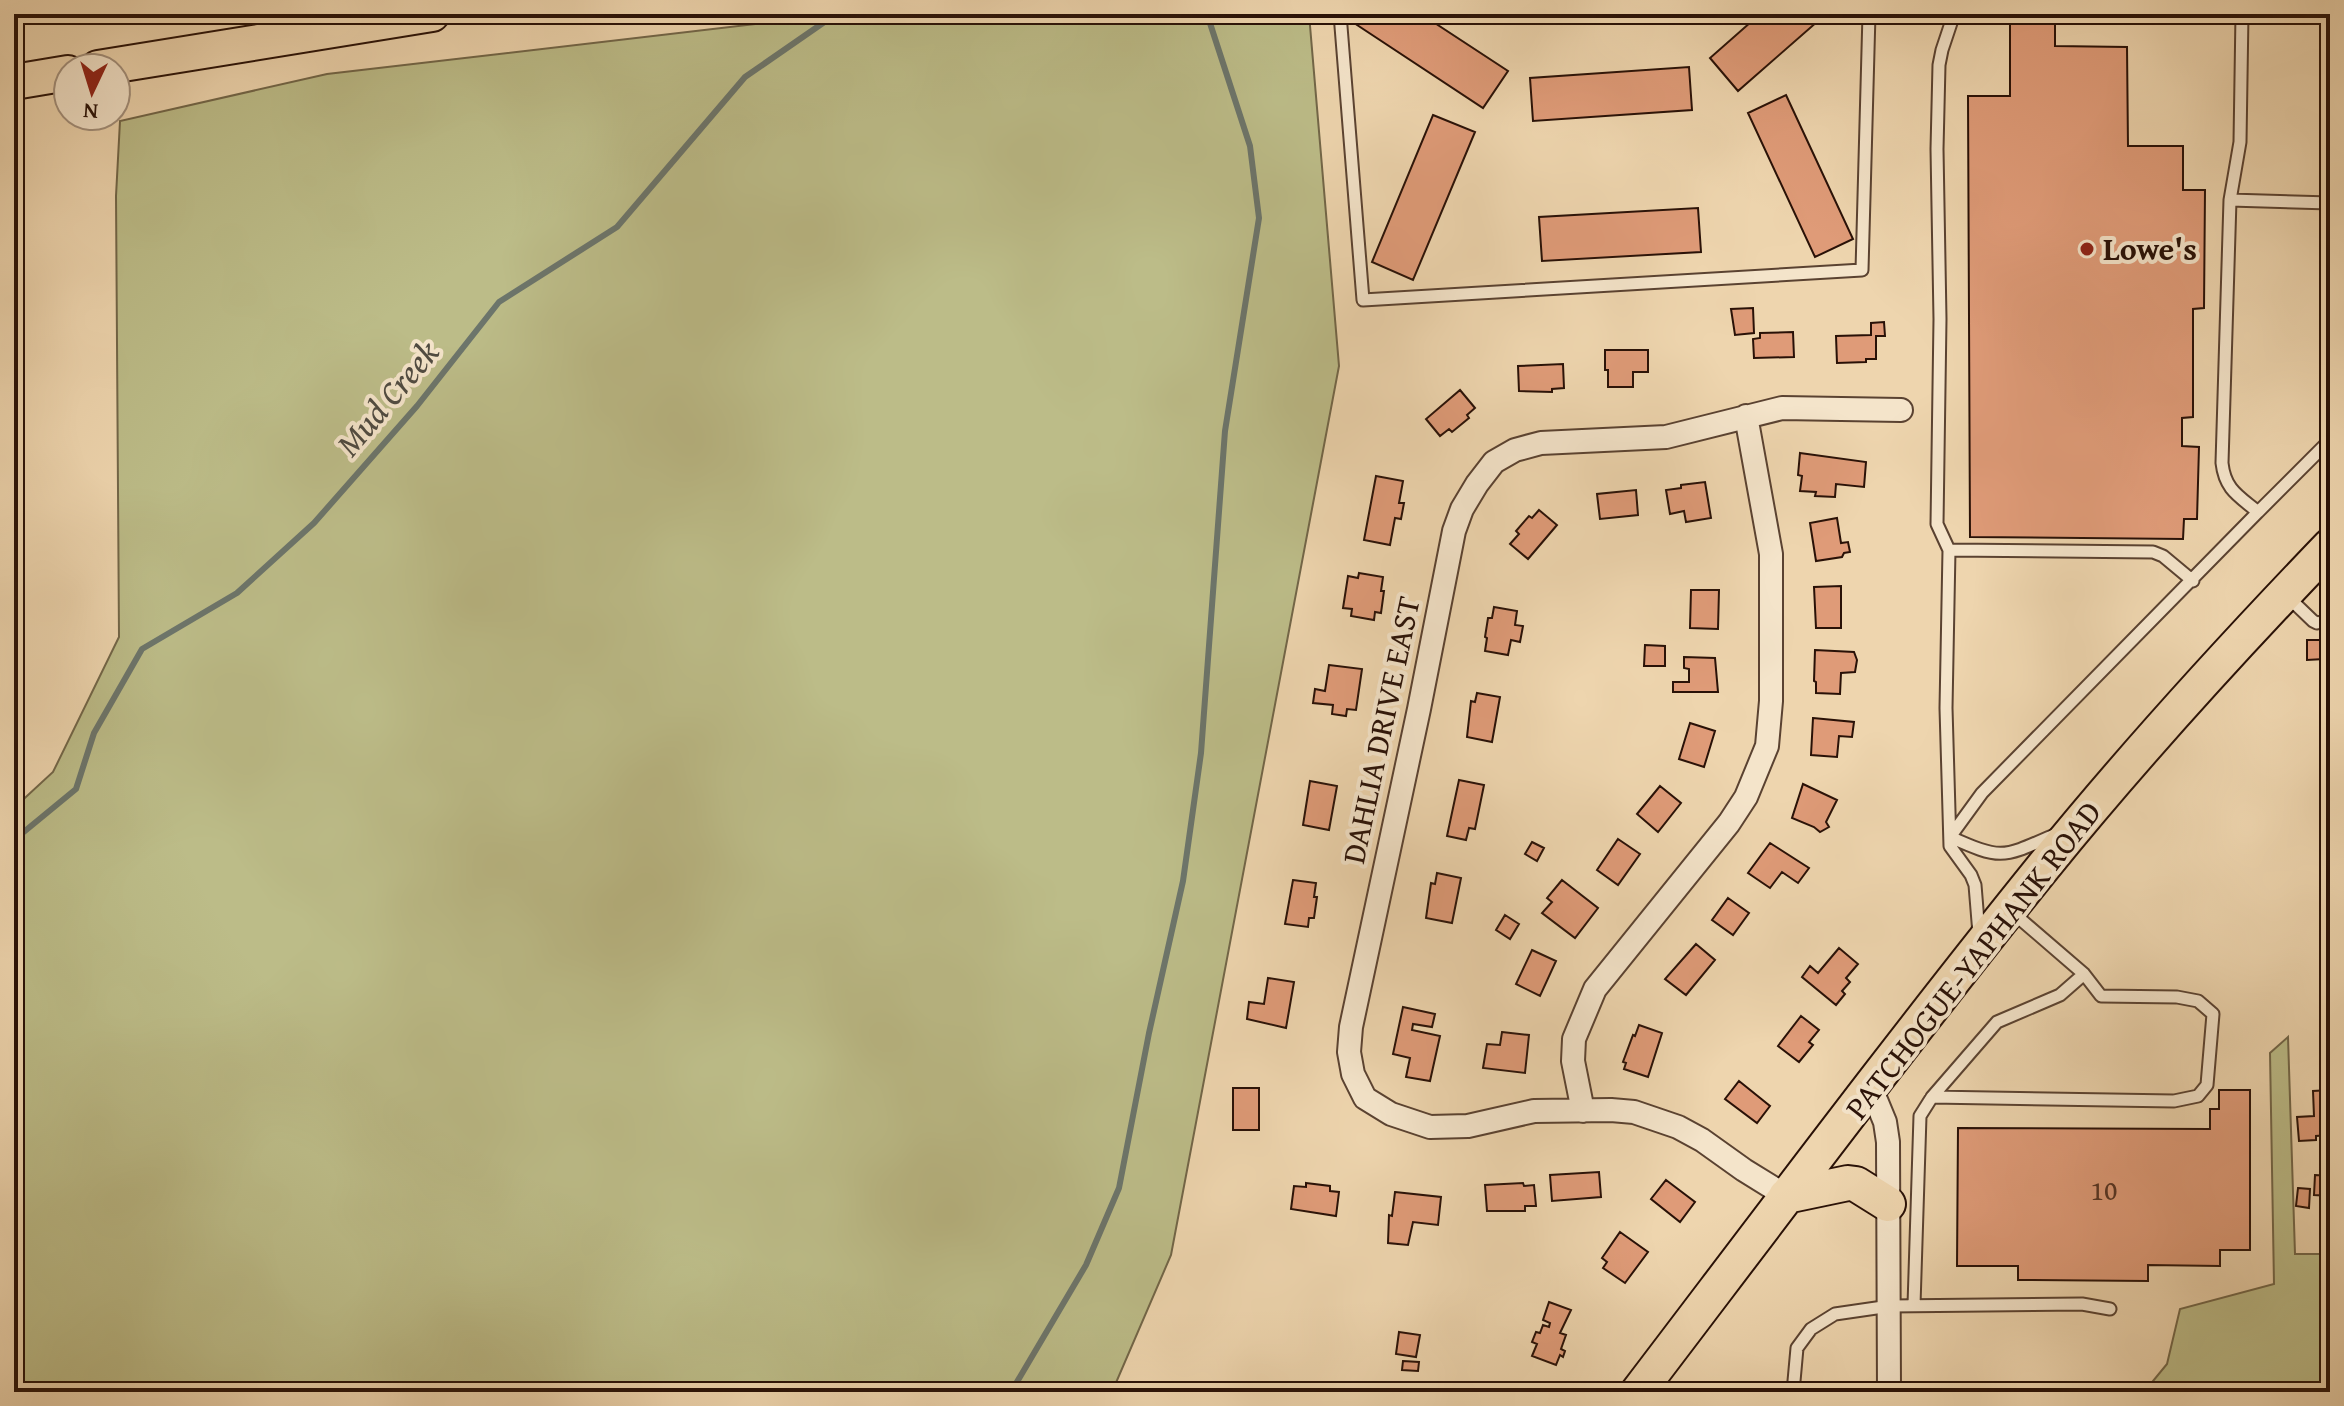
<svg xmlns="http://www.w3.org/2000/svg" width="2344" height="1406" viewBox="0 0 2344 1406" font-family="'Gentium Book Plus',serif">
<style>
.green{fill:#bcbc88;stroke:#726648;stroke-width:2}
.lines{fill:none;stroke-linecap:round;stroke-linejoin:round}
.stream{stroke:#6c756b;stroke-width:6}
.building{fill:#df9b78;stroke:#291107;stroke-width:2}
.lane-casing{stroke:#5a4231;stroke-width:15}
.street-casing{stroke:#5a4231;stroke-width:26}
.primary-casing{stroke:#291107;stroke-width:38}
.lane{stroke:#f4e4ca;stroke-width:11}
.street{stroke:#f4e4ca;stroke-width:22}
.primary{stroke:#eed5ae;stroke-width:34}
.rail-casing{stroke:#291107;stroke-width:9}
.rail{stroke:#f4e4ca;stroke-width:6;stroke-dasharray:18;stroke-linecap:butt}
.poi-dot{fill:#8f2418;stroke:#f4e4ca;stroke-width:3}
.labels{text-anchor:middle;stroke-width:8;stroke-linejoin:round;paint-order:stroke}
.number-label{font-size:28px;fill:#563423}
.poi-label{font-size:32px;font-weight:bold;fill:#291107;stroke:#f4e4ca;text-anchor:start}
.street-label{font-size:32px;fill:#291107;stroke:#f4e4ca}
.water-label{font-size:34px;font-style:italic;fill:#504b41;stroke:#f4e4ca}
</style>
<rect width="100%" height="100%" fill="#eed5ae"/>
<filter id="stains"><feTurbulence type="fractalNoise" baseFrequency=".0025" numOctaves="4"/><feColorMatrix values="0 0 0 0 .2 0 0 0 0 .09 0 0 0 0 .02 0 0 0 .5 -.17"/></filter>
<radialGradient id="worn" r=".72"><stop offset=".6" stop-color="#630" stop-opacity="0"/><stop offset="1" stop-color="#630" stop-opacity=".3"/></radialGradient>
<!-- green -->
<path class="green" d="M781,14H1309L1339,366L1171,1255L1112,1392H14V808L53,772L119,637L116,196L120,121L327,74L773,22Z
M2288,1037L2295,1254H2330V1392H2144L2167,1364L2180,1309L2274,1284L2270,1053Z"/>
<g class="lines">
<!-- stream -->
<path class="stream" d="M14,840L76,789L94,733L142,649L237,593L314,523L417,406L499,302L617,227L745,77L836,14
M1011,1392L1086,1265L1119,1188L1149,1033L1183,881L1201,753L1225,431L1259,218L1250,146L1207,14"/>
</g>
<!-- building -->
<path class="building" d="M1351,14H1421L1508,71L1483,108L1348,19Z
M1760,14H1826L1738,91L1710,58Z
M2010,14H2055V46L2127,47L2128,146H2183V190H2205L2204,308L2193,309V417L2182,418V446L2199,447L2197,519H2184L2183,539L1970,537L1968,96H2010Z
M1689,67L1692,110L1533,121L1530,78Z
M1786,95L1853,239L1815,257L1748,113Z
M1433,115L1475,132L1413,280L1372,262Z
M1698,208L1701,252L1542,261L1539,217Z
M1753,308L1754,333L1735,335L1731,309Z
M1884,322L1885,336H1876V359H1866V362L1837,363L1836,336L1871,335V323Z
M1793,332L1794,357L1754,358L1753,339L1760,338V333Z
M1605,350H1648V372H1633V387H1608V370H1605Z
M1563,364L1564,388L1552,389V392L1519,391L1518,366Z
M1460,390L1475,408L1467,415L1469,418L1452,432L1449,429L1440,436L1426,419Z
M1800,453L1866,462L1864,487L1836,484L1835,497L1815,496L1816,492L1800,491L1802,476L1798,475Z
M1376,476L1403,481L1399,503H1404L1401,519L1395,518L1390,545L1364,540Z
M1705,482L1711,518L1686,522L1684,511L1670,514L1666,490L1681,488V485Z
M1636,490L1638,515L1600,519L1597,494Z
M1539,510L1557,525L1528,559L1510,544L1519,534L1516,531L1529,516L1532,518Z
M1837,518L1841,543L1848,542L1850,552L1844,553L1842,557L1816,561L1810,523Z
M1359,573L1383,577L1381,591H1384L1381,613L1375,612L1374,620L1351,616L1352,609L1343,608L1348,576L1358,578Z
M1841,586V628H1816L1814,587Z
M1691,590H1719L1718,629L1690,628Z
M1494,607L1517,611L1515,625L1523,626L1520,642L1511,640L1508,655L1485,651L1487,638L1485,637L1488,618H1492Z
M2326,629H2330V661V655H2324V659L2307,660V640H2321V643H2327Z
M1645,645L1665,646V666H1644Z
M1815,650L1854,652L1857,660L1855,672L1841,673L1840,694L1816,693V682L1814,681Z
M1684,657L1715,658L1718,692H1673V682H1689V669L1684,668Z
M1329,665L1362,669L1356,710L1347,709L1346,716L1332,714L1333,705L1313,703L1315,689L1325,691Z
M1477,693L1500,697L1492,742L1467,737L1471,701L1475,702Z
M1813,718L1854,722L1852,737L1839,736L1837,757L1811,755Z
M1690,723L1715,731L1704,767L1679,759Z
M1459,780L1484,785L1475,829L1469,828L1466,840L1447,836Z
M1310,781L1337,786L1329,830L1303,825Z
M1803,784L1837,800L1826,822L1829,827L1820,832L1814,827L1792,818Z
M1660,786L1681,803L1658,832L1637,814Z
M1618,839L1640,854L1618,885L1597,870Z
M1532,842L1544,848L1537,861L1525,854Z
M1770,843L1809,868L1798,883L1782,872L1770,888L1748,873Z
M1437,873L1461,878L1452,923L1426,918L1431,883L1435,884Z
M1293,880L1316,883L1314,897H1317L1314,918H1309L1308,927L1285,924Z
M1562,880L1598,908L1575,938L1542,913L1552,902L1547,898Z
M1728,898L1749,913L1733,935L1712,920Z
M1505,915L1519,924L1510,939L1496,930Z
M1696,944L1715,960L1686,995L1665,979Z
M1839,948L1858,964L1846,978L1850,982L1842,991L1845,994L1836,1005L1802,977L1810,966L1818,973Z
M1532,950L1556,961L1540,996L1516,984Z
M1268,978L1294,982L1286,1028L1247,1019L1249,1002L1264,1004Z
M1403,1007L1435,1014L1432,1027L1413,1024L1412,1030L1440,1036L1430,1081L1406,1077L1410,1058L1393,1054Z
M1801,1016L1819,1030L1809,1042L1813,1045L1799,1062L1778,1046Z
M1639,1025L1662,1033L1648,1077L1624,1069L1626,1063L1623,1062L1633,1035L1635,1036Z
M1502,1032L1529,1035L1525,1073L1483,1068L1487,1044L1500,1045Z
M1739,1081L1770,1106L1757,1123L1725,1099Z
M1233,1088H1259V1130H1233Z
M2219,1090H2250V1250H2220V1266L2148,1265V1281L2018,1280V1266H1957L1958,1128L2210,1129V1109H2219Z
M2330,1090V1135L2316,1136V1140L2299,1141L2297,1117L2314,1116L2313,1091Z
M1599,1172L1601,1197L1552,1201L1550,1175Z
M2315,1175L2330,1176V1196L2314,1195Z
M1666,1180L1695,1202L1680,1222L1651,1199Z
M1306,1183L1330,1186V1191L1339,1192L1336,1216L1291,1209L1294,1186L1306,1187Z
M1523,1183L1524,1186L1534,1185L1536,1206H1525V1211H1487L1485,1185Z
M2298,1188L2310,1189L2309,1208L2296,1206Z
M1395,1192L1441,1197L1438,1225L1413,1222L1408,1245L1388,1243L1389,1215L1392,1216Z
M1620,1232L1648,1252L1625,1283L1603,1268L1607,1262L1602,1258Z
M1549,1302L1571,1310L1560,1333L1566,1335L1561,1349L1565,1351L1563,1357L1560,1355L1556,1365L1532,1356L1537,1344L1532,1342L1536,1332L1540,1333L1543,1325L1549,1327L1550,1323L1543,1320Z
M1399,1332L1420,1335L1416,1357L1396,1354Z
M1403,1361L1419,1362L1418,1371L1402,1370Z"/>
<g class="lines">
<defs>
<path id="lane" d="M1340,14L1363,300L1862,270L1869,14
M2321,14H2330
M2230,200L2330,203
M2258,512L2330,440
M1949,550L1937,524L1940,319L1937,149L1939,65L1942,50L1954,14
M2286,595L2313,621L2317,623L2330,620
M1950,837L1982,793L2258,512C2239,496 2225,490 2222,463L2230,200L2240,142L2242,14
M1950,837C2002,860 2002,858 2054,835
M1979,934L1975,885L1971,875L1950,846L1946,708L1949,550L2153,552L2163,556L2193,581
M1932,1097L2174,1101L2198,1096L2207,1085L2213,1014L2198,1001L2177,997L2101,996L2084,974
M1914,1305L1920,1116L1932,1097L1997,1022L2060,995L2084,974L2012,912
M1793,1392L1797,1348L1811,1329L1835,1314L1890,1306L2082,1304L2110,1309"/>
<path id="street" d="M1871,1088L1885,1122L1888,1142L1889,1392
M1583,1111L1573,1061L1574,1039L1595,989L1729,823L1746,797L1767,746L1771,701V554L1746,416
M1786,1196L1744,1170L1702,1140L1678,1127L1634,1112L1611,1110L1534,1111L1468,1126L1430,1127L1391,1114L1365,1098L1353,1074L1349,1052L1351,1027L1419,709L1454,531L1462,509L1477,484L1494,462L1515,450L1541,443L1666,437L1782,408L1901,410"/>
<path id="primary" d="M98,68L432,14
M14,82L68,73
M1786,1196L1848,1183L1856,1184L1888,1204
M1638,1392C1772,1216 1905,1038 2044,866C2134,755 2231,649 2330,546"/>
</defs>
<!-- lane casing -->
<use href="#lane" class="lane-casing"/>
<!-- street casing -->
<use href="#street" class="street-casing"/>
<!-- primary casing -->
<use href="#primary" class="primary-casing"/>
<!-- lane -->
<use href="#lane" class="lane"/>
<!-- street -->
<use href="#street" class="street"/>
<!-- primary -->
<use href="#primary" class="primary"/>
<defs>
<path id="rail" d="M14,18L39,14"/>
</defs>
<!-- rail casing -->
<use href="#rail" class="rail-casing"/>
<!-- rail -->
<use href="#rail" class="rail"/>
</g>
<!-- markers -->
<circle class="poi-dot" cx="2087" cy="249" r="8"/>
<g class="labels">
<!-- number labels -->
<g class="number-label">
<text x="2104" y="1200">10</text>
</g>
<!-- poi labels -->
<g class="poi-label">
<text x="2103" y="260">Lowe's</text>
</g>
<!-- street labels -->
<g class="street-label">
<text transform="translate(1381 730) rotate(-78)" y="11">DAHLIA DRIVE EAST</text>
<text transform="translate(1973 960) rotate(-52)" y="11">PATCHOGUE-YAPHANK ROAD</text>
</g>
<!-- water labels -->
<g class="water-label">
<text transform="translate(387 398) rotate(-50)" y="12">Mud Creek</text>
</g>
</g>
<!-- margin -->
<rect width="2344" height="1406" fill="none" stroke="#eed5ae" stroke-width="48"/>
<rect x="16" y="16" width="2312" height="1374" fill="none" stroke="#291107" stroke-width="4"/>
<rect x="24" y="24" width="2296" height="1358" fill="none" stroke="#291107" stroke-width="2"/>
<!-- north arrow -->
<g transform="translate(92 92) rotate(184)"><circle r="38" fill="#f4e4ca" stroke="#a3907c" stroke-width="2"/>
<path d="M0-6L14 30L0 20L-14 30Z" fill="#8f2418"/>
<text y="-12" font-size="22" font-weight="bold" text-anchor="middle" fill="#291107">N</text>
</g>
<rect width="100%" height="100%" filter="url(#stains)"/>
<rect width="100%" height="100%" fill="url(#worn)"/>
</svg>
